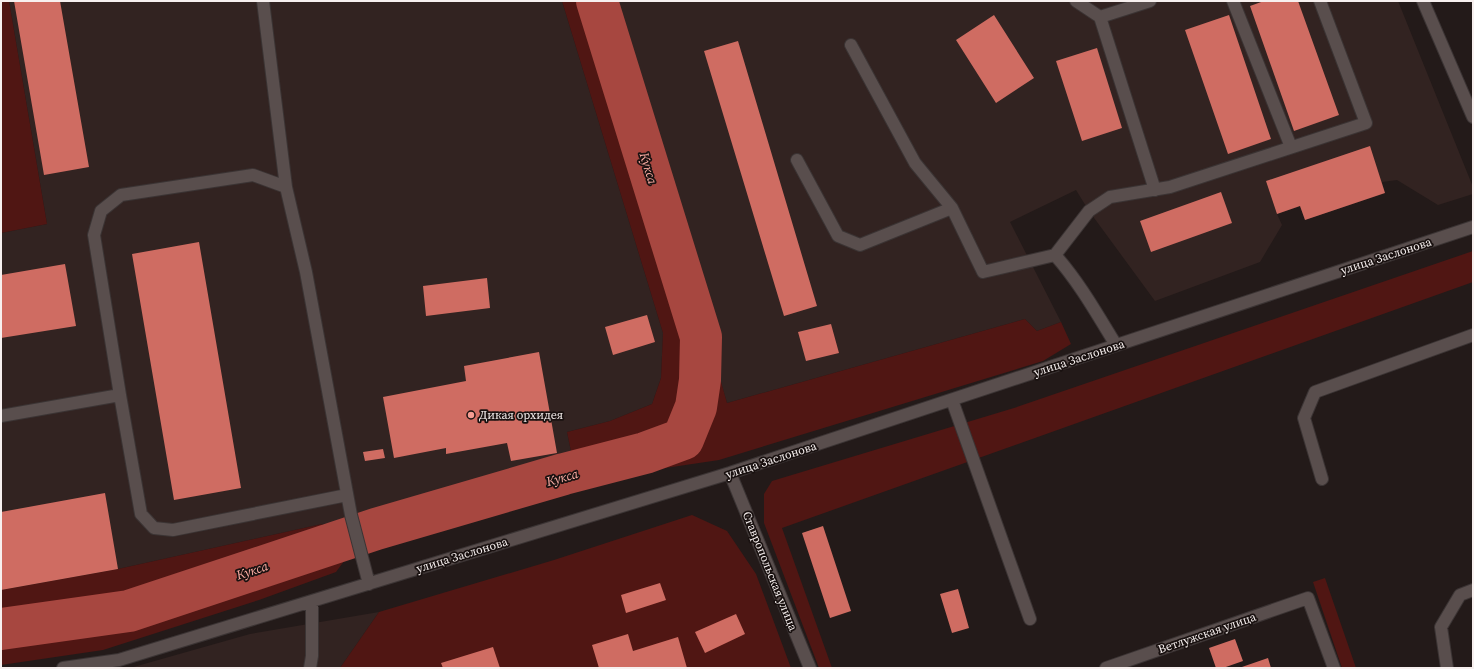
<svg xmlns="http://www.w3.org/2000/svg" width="1474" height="669" viewBox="0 0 1474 669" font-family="'Source Serif 4',serif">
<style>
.built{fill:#322321}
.green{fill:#501613}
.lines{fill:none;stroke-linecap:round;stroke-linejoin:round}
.river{stroke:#a74740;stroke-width:42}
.building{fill:#cf6c62}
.minor-casing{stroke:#3b3434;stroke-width:14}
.minor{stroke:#594e4d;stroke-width:12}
.poi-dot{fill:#f59c92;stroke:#191110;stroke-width:1.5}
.labels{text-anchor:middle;stroke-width:3.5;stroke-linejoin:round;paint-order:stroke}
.street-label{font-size:12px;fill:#f7f0ef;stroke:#191110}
.poi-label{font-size:12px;fill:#f7f0ef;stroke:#191110;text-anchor:start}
.water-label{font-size:13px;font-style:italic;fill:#fdaea5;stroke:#191110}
</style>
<rect width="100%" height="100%" fill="#231a19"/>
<!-- built -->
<path class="built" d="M9,1H562L663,333L661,378L652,404L610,421L567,432L573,461L372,520L322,524L118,569L1,590V233L47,224Z
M606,1H1398L1473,187V194L1438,205L1397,180L1382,182L1385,193L1305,220L1300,206L1277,214L1282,225L1260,262L1155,301L1089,211L1076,190L1010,222L1061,322L1037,331L1025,319L727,403L621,44Z
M379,612L340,668H130L250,634Z"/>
<!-- green -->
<path class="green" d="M1,1H9L47,224L1,233Z
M562,1H586L637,160L688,334L689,392L679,422L647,441L573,461L567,432L610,421L652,404L661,378L663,333Z
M1473,251V282L782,528L832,668H819L764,523V494L772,481L1014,408Z
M1025,319L1037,331L1061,322L1071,344L1043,361L719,460L578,481L681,448L700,431L712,350L727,403Z
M692,515L727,531L756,574L791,668H340L379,612L554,560Z
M322,524L319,532L126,598L1,617V590L118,569Z
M345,549L347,557L336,572L259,600L103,650L1,665V635L140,615Z
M1325,578L1356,668H1342L1313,582Z"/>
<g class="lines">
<!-- river -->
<path class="river" d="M1,629L129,611L376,529L564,474L645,453L683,439L696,407L700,380L701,337L597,1"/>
</g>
<!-- building -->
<path class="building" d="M14,1H60L89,167L44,175Z
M1264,1H1298L1339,115L1294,131L1250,6Z
M994,15L1034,78L996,103L956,40Z
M1229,15L1271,139L1228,154L1185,30Z
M738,41L817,306L784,316L704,51Z
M1097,48L1122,128L1082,141L1056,61Z
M1370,146L1385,193L1305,220L1300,206L1277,214L1266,181Z
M1221,192L1232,223L1151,252L1140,221Z
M199,242L241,488L174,500L132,254Z
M65,264L76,326L1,338V275Z
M487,278L490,308L426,316L423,286Z
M647,315L655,342L613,355L605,327Z
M831,324L839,353L806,361L798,332Z
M539,352L557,453L511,461L507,443L446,454V448L394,458L383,397L466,381L464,366Z
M383,449L385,458L365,461L363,452Z
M105,493L118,569L1,590V512Z
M823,526L851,611L830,618L802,533Z
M660,583L666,600L626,613L621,595Z
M958,589L969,628L952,633L940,594Z
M736,614L745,634L705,653L695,632Z
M628,634L633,651L678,637L687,668H599L592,645Z
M1235,639L1243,661L1223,668H1216L1209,648Z
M493,647L500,668H443L441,663Z
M1268,658L1271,668H1239Z"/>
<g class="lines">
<defs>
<path id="minor" d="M263,1L286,187
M1076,1L1100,17L1155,190
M1233,1L1291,147
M1423,1L1473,117
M1100,17L1150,1
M851,45L915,163L952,208L983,272L1055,255L1089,211L1110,197L1170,187L1366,123L1320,1
M797,160L838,236L860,245L952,208
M1055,255C1079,282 1097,314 1116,345
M120,395L141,514L154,528L173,530L347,495
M952,400L1030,619
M1,416L120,395L94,235L101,211L121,195L253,175L286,187L306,272L351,515L369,584
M730,473L810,668
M1322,479L1304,418L1315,392L1473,335
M63,668L119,660L730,473L1473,227
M310,668L312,656V601
M1106,668L1308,598L1334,668
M1447,668L1441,627L1460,595L1473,590"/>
</defs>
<!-- minor casing -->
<use href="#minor" class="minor-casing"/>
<!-- minor -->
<use href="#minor" class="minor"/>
</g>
<!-- markers -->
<circle class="poi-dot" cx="471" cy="415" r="4"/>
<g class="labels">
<!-- street labels -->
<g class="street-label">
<text transform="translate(1386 256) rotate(-18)" y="4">улица Заслонова</text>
<text transform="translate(1079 358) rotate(-18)" y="4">улица Заслонова</text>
<text transform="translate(771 460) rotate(-18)" y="4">улица Заслонова</text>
<text transform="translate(462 555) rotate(-17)" y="4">улица Заслонова</text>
<text transform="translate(770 571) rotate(68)" y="4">Ставропольская улица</text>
<text transform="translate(1207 633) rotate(-19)" y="4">Ветлужская улица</text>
</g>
<!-- poi labels -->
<g class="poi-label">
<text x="479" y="419">Дикая орхидея</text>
</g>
<!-- water labels -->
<g class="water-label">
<text transform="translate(649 168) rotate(73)" y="5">Кукса</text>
<text transform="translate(562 477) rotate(-16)" y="5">Кукса</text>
<text transform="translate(252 570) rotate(-18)" y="5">Кукса</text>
</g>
</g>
<!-- border -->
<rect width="1474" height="669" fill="none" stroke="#f7f0ef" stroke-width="4"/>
</svg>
